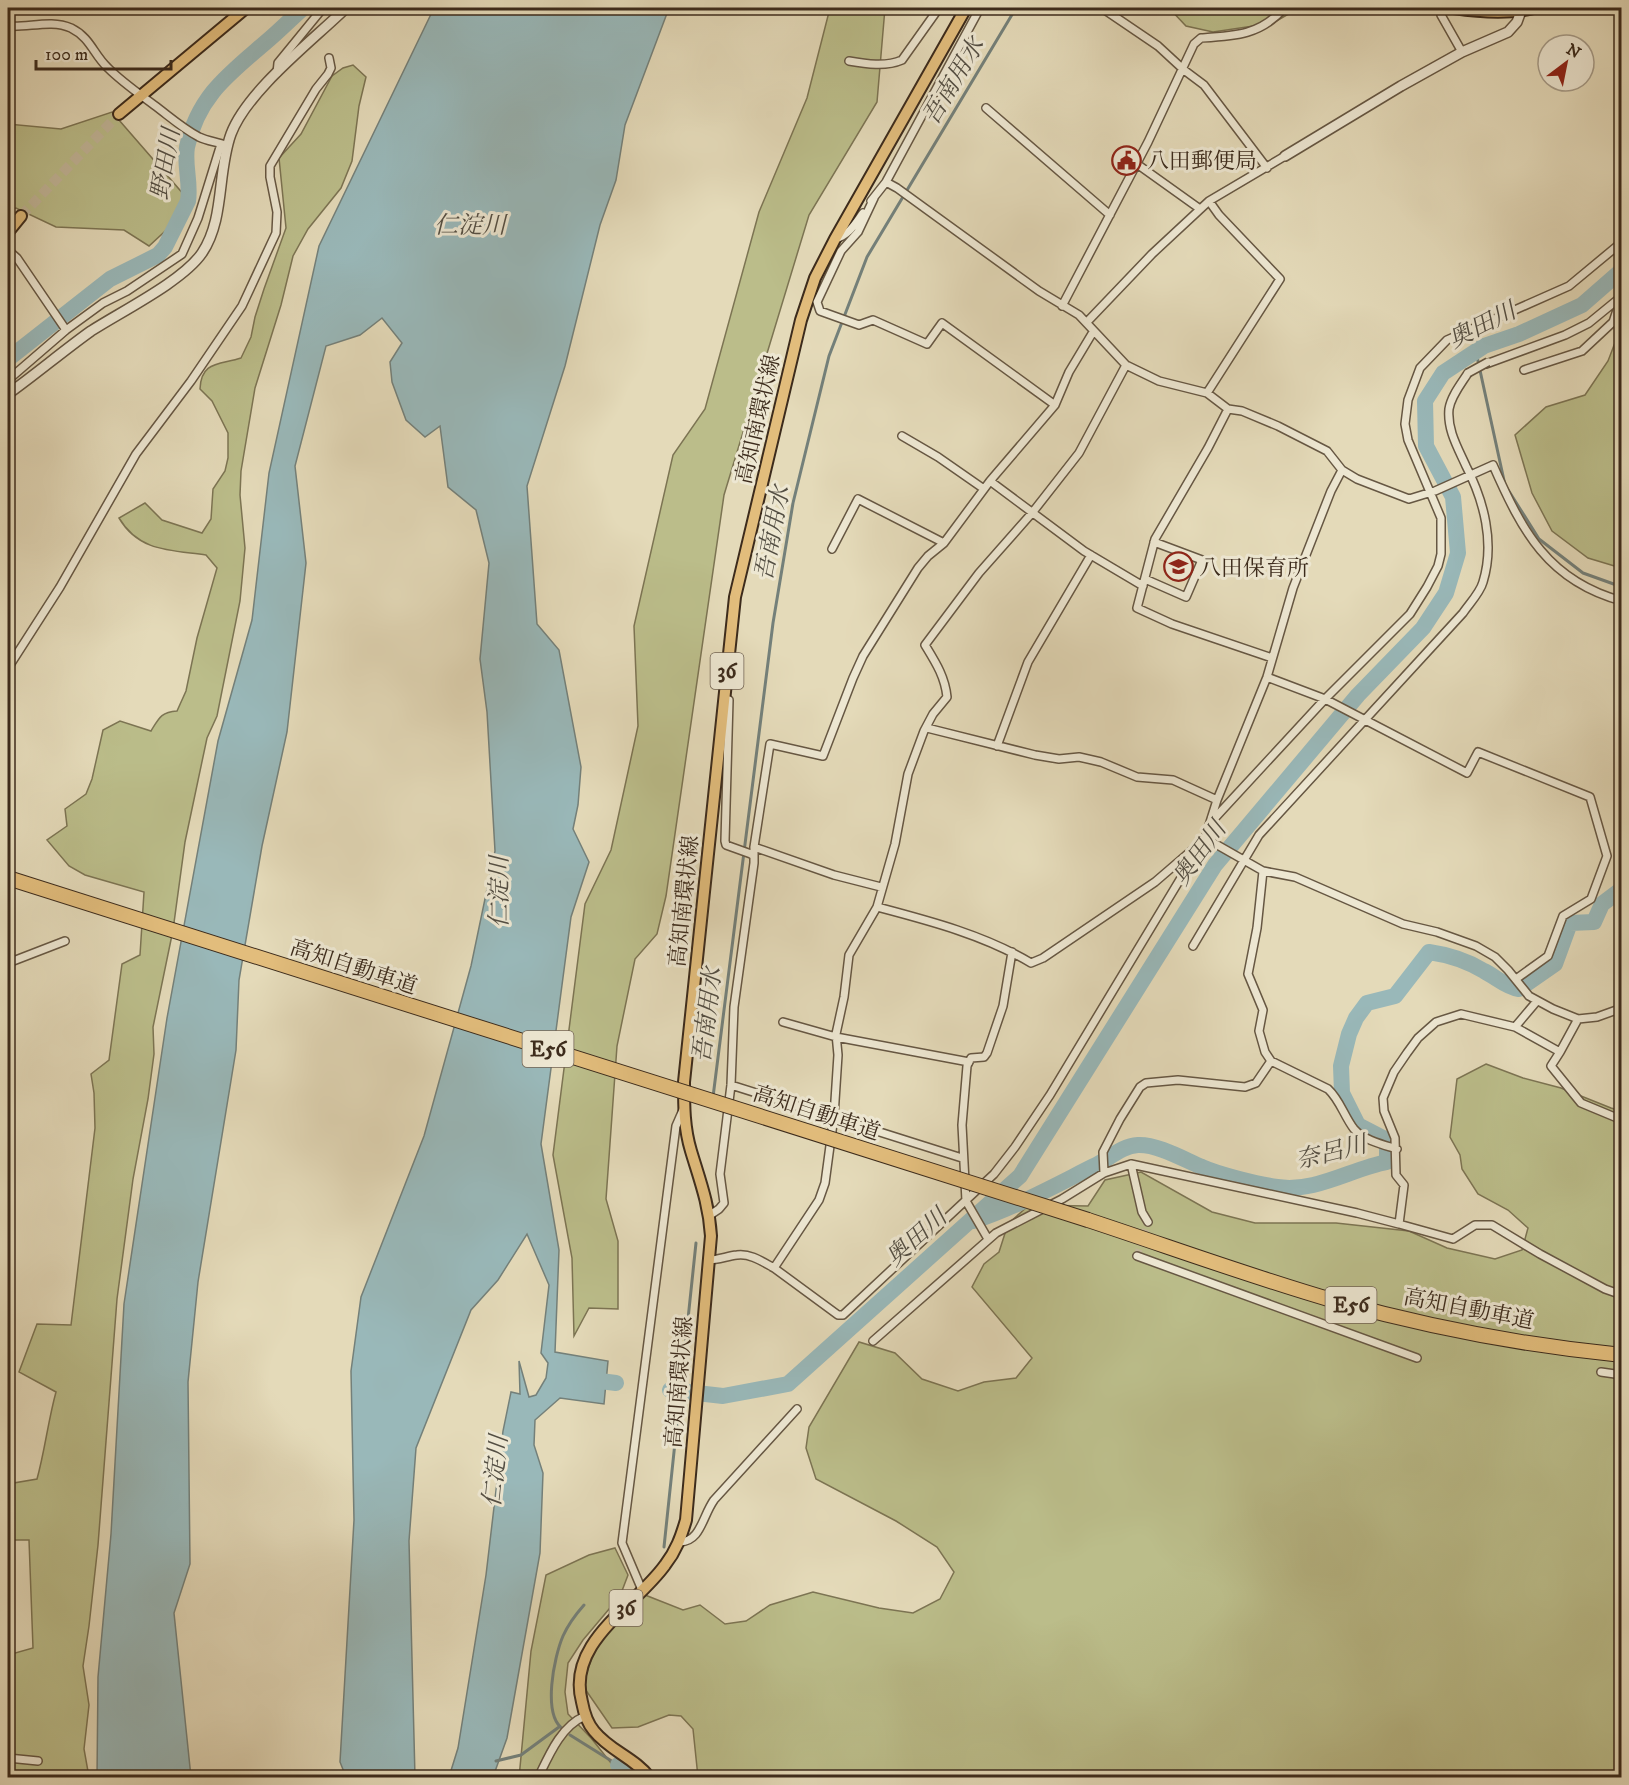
<svg xmlns="http://www.w3.org/2000/svg" width="1629" height="1785" viewBox="0 0 1629 1785" font-family="'IM FELL DW Pica','Noto Serif JP',serif">
<style>
.green{fill:#bbbd8a;stroke:#7c7453;stroke-width:1.5}
.water{fill:#99b8b9;stroke:#74807a;stroke-width:1.5}
.lines{fill:none;stroke-linecap:round;stroke-linejoin:round}
.stream{stroke:#74807a;stroke-width:3}
.river{stroke:#99b8b9;stroke-width:16}
.minor-tunnel{stroke:#c2b79a;stroke-width:7;stroke-dasharray:7 3.5;stroke-linecap:butt}
.primary-tunnel{stroke:#c2b79a;stroke-width:10;stroke-dasharray:10 5;stroke-linecap:butt}
.minor-casing{stroke:#665743;stroke-width:10}
.tertiary-casing{stroke:#665743;stroke-width:12}
.primary-casing{stroke:#3c2b1c;stroke-width:14}
.motorway-casing{stroke:#3c2b1c;stroke-width:16}
.minor{stroke:#ede7d2;stroke-width:7}
.tertiary{stroke:#ede7d2;stroke-width:9}
.primary{stroke:#e2bd7c;stroke-width:10}
.motorway{stroke:#e2bd7c;stroke-width:14}
.minor-bridge-casing{stroke:#665743;stroke-width:10;stroke-linecap:butt}
.motorway-bridge-casing{stroke:#3c2b1c;stroke-width:16;stroke-linecap:butt}
.minor-bridge{stroke:#ede7d2;stroke-width:7}
.motorway-bridge{stroke:#e2bd7c;stroke-width:14}
.labels{text-anchor:middle;stroke-width:6;stroke-linejoin:round;paint-order:stroke}
.shield{fill:#ede7d2;stroke:#716353;stroke-width:1.5}
.shield-label{font-size:21px;font-weight:bold;fill:#3c2b1c}
.poi-label{font-size:22px;fill:#3c2b1c;stroke:#ede7d2;text-anchor:start}
.street-label{font-size:22px;fill:#3c2b1c;stroke:#ede7d2}
.water-label{font-size:24px;font-style:italic;fill:#534e43;stroke:#ede7d2}
</style>
<rect width="100%" height="100%" fill="#e4dab9"/>
<filter id="stains"><feTurbulence type="fractalNoise" baseFrequency=".00333" numOctaves="4"/><feColorMatrix values="0 0 0 0 .2 0 0 0 0 .09 0 0 0 0 .02 0 0 0 .5 -.17"/></filter>
<radialGradient id="worn" r=".72"><stop offset=".6" stop-color="#630" stop-opacity="0"/><stop offset="1" stop-color="#630" stop-opacity=".3"/></radialGradient>
<!-- green -->
<path class="green" d="M830,8H885L877,102L809,215L724,495L666,896L657,934L635,959L617,1046L606,1199L618,1241V1309L589,1308L574,1336L572,1258L553,1155L585,904L611,850L638,726L634,626L673,455L705,409L759,212L807,98Z
M1169,8H1299L1273,23L1213,32L1186,26Z
M353,65L366,77L359,106L352,161L341,188L308,229L293,256L281,305L255,388L241,471L240,495L245,548L240,601L217,716L207,738L185,842L173,930L153,1027L154,1054L148,1099L133,1179L117,1299L98,1545L89,1626L83,1666L89,1705L84,1749L89,1777H8V1655L33,1648L29,1540H8V1484L37,1479C45,1450 48,1421 56,1392L19,1372L37,1324L71,1325L95,1128L94,1093L91,1074L109,1060L122,964L140,955L144,892L85,875L69,866L47,840L67,826L65,809L86,794L92,779L103,730L120,721L151,731C159,718 161,712 177,711L186,691L197,638L217,568L206,555C171,550 139,552 119,518L145,503L162,520L202,533L211,519L213,489L225,471L228,458V433L212,401L200,389C201,361 219,365 241,358L251,337L255,317L264,289L286,228L279,158L301,134L332,76L343,68Z
M112,112L185,196L175,222L149,246L124,230L56,227L16,208L8,210V124L61,129Z
M1621,327V568L1588,558L1552,531L1532,493L1515,435L1546,407L1585,395L1608,361Z
M1486,1064L1523,1078L1561,1088L1611,1108L1621,1111V1777H698L693,1729L681,1716L669,1715L638,1727L612,1728L583,1686C588,1667 594,1649 607,1633C618,1619 633,1609 645,1595L683,1610L700,1605L725,1624L746,1621L770,1605L813,1592L879,1608L913,1613L940,1599L954,1572L937,1547L896,1521L816,1479L806,1448L809,1427L859,1342L895,1353L922,1379L958,1391L984,1382L1016,1378L1032,1358L972,1287L984,1264L999,1252L1008,1224L1029,1205L1088,1206L1105,1180L1141,1172L1212,1212L1255,1223H1336L1409,1231L1447,1248L1495,1259L1522,1250L1528,1228L1508,1210L1478,1194L1462,1169L1460,1155L1450,1137L1457,1079Z
M615,1548L628,1575L620,1596L583,1640L568,1663L565,1692L568,1714L591,1738L611,1763L627,1777L519,1778L531,1651L546,1575L589,1555Z"/>
<!-- water -->
<path class="water" d="M434,8H669L625,125L616,180L600,225L565,366L527,486L537,624L559,650L581,767L578,805L573,829L589,862L571,917L541,1144L559,1250L555,1352L608,1361L604,1404L560,1398L535,1420L534,1445L543,1473L540,1553L507,1738L493,1777H449L458,1748L486,1575L503,1431L511,1392L520,1394L519,1361L529,1397L536,1395L546,1378L548,1363L541,1353L549,1285L527,1234L498,1280L471,1310L416,1448L409,1541L415,1777H346L340,1762L354,1520L351,1371L361,1297L424,1136L471,966L495,851L487,712L480,659L489,563L476,510L448,487L440,426L425,437L406,420L392,382L390,362L402,343L382,318L360,335L326,346L295,466L306,563L287,732L262,846L239,980L236,1050L198,1282L188,1382L190,1564L174,1613L191,1777L97,1778L98,1677L111,1534L124,1304L167,1018L218,741L252,620L269,473L319,246Z"/>
<g class="lines">
<!-- stream -->
<path class="stream" d="M1476,352L1505,485L1539,539L1583,573L1622,587
M713,1097L773,623L793,503L829,356L867,257L1016,8
M664,1547L696,1243
M563,1729C542,1715 554,1657 563,1636C568,1625 576,1614 584,1605
M570,1735L618,1765
M496,1761L521,1755L559,1727"/>
<!-- river -->
<path class="river" d="M8,359L110,279L158,255L165,247L188,201C191,183 184,165 187,147C198,96 229,74 266,42C279,31 291,19 303,8
M974,1221C1016,1207 1054,1186 1094,1166C1109,1159 1121,1146 1138,1145C1157,1144 1185,1160 1202,1167C1220,1175 1258,1184 1277,1187C1315,1193 1351,1169 1387,1162V1140L1358,1125L1342,1093L1341,1066L1349,1034L1356,1018L1367,1003L1395,996L1429,952C1450,955 1466,960 1484,971C1496,977 1506,987 1519,989L1555,964L1570,923L1594,922L1602,904L1622,889
M584,1379L616,1383
M670,1390L723,1396L788,1384L1020,1176L1215,865L1358,695L1423,628L1446,593L1458,553L1453,497L1426,446L1425,401L1443,373L1484,346L1519,334L1582,305L1622,270
M618,1765L634,1778"/>
<!-- minor-tunnel -->
<path class="minor-tunnel" d="M1434,8L1441,15
M1137,1256L1148,1222"/>
<!-- primary-tunnel -->
<path class="primary-tunnel" d="M21,216L119,114"/>
<defs>
<path id="minor" d="M1102,8L1158,46L1184,70L1204,85L1267,168
M1441,15L1462,52
M8,26C28,28 51,19 71,28C91,38 93,54 108,68C122,82 138,93 154,105C169,116 182,128 199,137C207,141 217,142 225,145
M849,61C866,64 886,67 902,60L939,8
M277,73L278,63L323,8
M986,108L1110,215
M1137,164L1200,209
M886,182L897,188L1039,291L1079,315L1126,365L1159,381L1207,393L1228,409L1242,411L1278,426L1327,451L1342,470L1357,479L1409,499L1435,491L1493,465C1522,531 1548,581 1622,601
M874,198L858,232L841,251L817,302L820,311L859,325L873,320L927,344L942,323L1055,405
M871,201L886,182L980,8
M835,239C849,235 855,224 863,213
M8,250L17,258L66,330
M1062,306L1148,142L1194,44L1201,38C1235,36 1261,35 1284,8
M1087,322L1152,254L1209,201L1285,156
M1486,364L1565,335L1589,323L1622,296
M1524,370L1582,351L1613,322L1621,298
M8,380L66,330L103,303L127,291L182,254L198,218L221,144
M1207,393L1280,279L1219,215L1209,201
M1228,409L1208,448L1155,539L1137,608L1172,624L1272,658
M902,436L938,457L984,489
M990,481L1084,551L1143,586
M832,549L858,499L944,543
M1145,579L1186,597L1202,560L1154,542
M8,668L60,587L136,454L191,381L242,306L276,233L277,212L270,177V166L316,89L328,74L331,68L329,58
M1267,677L1325,699L1467,773L1478,752L1590,797L1607,856L1591,899L1563,916L1548,956L1516,979
M927,728L1035,755L1059,759L1079,757L1101,762L1137,777L1173,780L1217,800
M997,746L1028,662L1091,555
M1213,820L1325,699L1410,614L1427,587L1438,566L1441,554V518L1408,440L1405,424L1408,400L1420,368L1447,340L1569,286L1622,242
M1205,838L1263,871L1295,877L1403,924L1437,932L1476,946L1495,957L1508,970L1529,996L1553,1009L1578,1019L1597,1017L1622,1008
M754,847L834,875L881,887
M754,856V847L770,744L823,756L853,678L863,656L918,568L928,556L944,543L990,481L1055,405L1069,372L1093,332
M1263,871L1257,928L1248,974L1263,1010L1259,1031L1265,1052L1271,1061L1328,1089C1340,1100 1344,1116 1354,1129C1363,1140 1384,1145 1397,1149
M877,907C930,921 984,935 1031,963L1043,958L1155,882L1198,845
M1193,946L1259,835L1463,613C1469,604 1480,593 1483,582C1495,543 1484,501 1466,466C1458,448 1447,430 1449,409C1451,396 1461,384 1468,373
M8,963L65,941
M783,1022L836,1037L969,1062
M1515,1027L1560,1052L1578,1019
M1560,1052L1551,1066L1581,1103L1622,1120
M731,1085L962,1158
M1131,1164L1142,1212L1148,1222
M1104,1173L1103,1152L1120,1119L1140,1087L1146,1083L1178,1080L1245,1087L1256,1083L1271,1061
M710,1215L719,1209L724,1203L720,1174L731,1085L734,1007L754,863V856L751,854L726,845L725,841L729,700
M1399,1224L1453,1239L1475,1225H1492L1540,1254L1605,1289L1622,1295
M988,1239L966,1201L962,1125L967,1066L971,1058L984,1057L987,1053L1003,1006L1012,952
M1137,1256L1417,1358
M708,1260C719,1260 727,1256 737,1255C750,1253 763,1262 774,1268L819,1200L825,1183L834,1116L838,1055L836,1034L844,997L849,955L877,907L895,844L908,774L924,731L933,714L947,697C945,677 936,663 925,645L979,573L1032,513L1079,453L1126,365
M774,1268L838,1315H843L994,1174L1015,1147L1050,1095L1205,838L1217,800L1267,677L1293,588L1331,491L1342,470
M873,1341L996,1233L1062,1199L1104,1173L1131,1164L1357,1213L1399,1224L1404,1185L1396,1175L1395,1138L1384,1111L1383,1098L1394,1072L1407,1053L1418,1038L1436,1022L1461,1014L1515,1027L1537,1001
M1601,1372L1622,1375
M680,1542C701,1541 702,1517 714,1500L797,1409
M642,1590L622,1543L676,1126L683,1110
M8,1758L38,1761
M538,1778C549,1755 561,1726 585,1716"/>
<path id="tertiary" d="M1285,156L1401,86L1462,52L1508,32L1517,22L1521,11
M8,394C36,374 63,351 91,331C122,311 183,281 202,253C225,219 217,172 231,134C247,91 312,41 346,8"/>
<path id="primary" d="M1454,8C1480,12 1508,14 1534,8
M119,114L246,8
M8,232L21,216
M650,1778C635,1758 610,1751 594,1731C587,1723 584,1713 582,1702C566,1642 635,1607 665,1565C676,1551 681,1537 686,1520L711,1236C709,1204 700,1181 691,1151C684,1128 684,1106 684,1082L735,597L801,320L815,278L835,239L966,8"/>
<path id="motorway" d="M1088,1220C1170,1247 1252,1277 1335,1301C1425,1326 1528,1346 1622,1355"/>
</defs>
<!-- minor casing -->
<use href="#minor" class="minor-casing"/>
<!-- tertiary casing -->
<use href="#tertiary" class="tertiary-casing"/>
<!-- primary casing -->
<use href="#primary" class="primary-casing"/>
<!-- motorway casing -->
<use href="#motorway" class="motorway-casing"/>
<!-- minor -->
<use href="#minor" class="minor"/>
<!-- tertiary -->
<use href="#tertiary" class="tertiary"/>
<!-- primary -->
<use href="#primary" class="primary"/>
<!-- motorway -->
<use href="#motorway" class="motorway"/>
<defs>
<path id="minor-bridge" d="M1468,373L1488,362"/>
<path id="motorway-bridge" d="M8,878L1088,1220"/>
</defs>
<!-- minor-bridge casing -->
<use href="#minor-bridge" class="minor-bridge-casing"/>
<!-- motorway-bridge casing -->
<use href="#motorway-bridge" class="motorway-bridge-casing"/>
<!-- minor-bridge -->
<use href="#minor-bridge" class="minor-bridge"/>
<!-- motorway-bridge -->
<use href="#motorway-bridge" class="motorway-bridge"/>
</g>
<!-- icons -->
<defs>
<symbol id="civic-ring" viewBox="-11 -11 22 22"><circle r="9.5" fill="#ede7d2" stroke="#8f2418" stroke-width="1.5"/><path d="M-.6-6.5H3V-4.5H.6V-3L4-1V1h2V6H-6V1h2V-1L-.6-3ZM-1.2 2.5V6h2.4V2.5Z" fill="#8f2418"/></symbol>
<symbol id="school-ring" viewBox="-11 -11 22 22"><circle r="9.5" fill="#ede7d2" stroke="#8f2418" stroke-width="1.5"/><path d="M0-5L7-2L0 1L-7-2ZM-4 1L0 2.5L4 1V4Q0 6-4 4Z" fill="#8f2418"/></symbol>
</defs>
<g fill-rule="evenodd">
<use href="#civic-ring" x="1110" y="144" width="33" height="33"/>
<use href="#school-ring" x="1162" y="550" width="33" height="33"/>
</g>
<g class="labels">
<!-- shield labels -->
<g class="shield">
<rect x="710.5" y="653" width="33" height="36" rx="4.5"/>
<rect x="522.5" y="1031" width="51" height="36" rx="4.5"/>
<rect x="1325.5" y="1287" width="51" height="36" rx="4.5"/>
<rect x="609.5" y="1590" width="33" height="36" rx="4.5"/>
</g>
<g class="shield-label">
<text x="727" y="678">36</text>
<text x="548" y="1056">E56</text>
<text x="1351" y="1312">E56</text>
<text x="626" y="1615">36</text>
</g>
<!-- poi labels -->
<g class="poi-label">
<text x="1147" y="168">八田郵便局</text>
<text x="1199" y="575">八田保育所</text>
</g>
<!-- street labels -->
<g class="street-label">
<text transform="translate(757 419) rotate(-77)" y="8">高知南環状線</text>
<text transform="translate(683 901) rotate(-84)" y="8">高知南環状線</text>
<text transform="translate(354 966) rotate(18)" y="8">高知自動車道</text>
<text transform="translate(817 1112) rotate(18)" y="8">高知自動車道</text>
<text transform="translate(1469 1308) rotate(11)" y="8">高知自動車道</text>
<text transform="translate(678 1382) rotate(-85)" y="8">高知南環状線</text>
</g>
<!-- water labels -->
<g class="water-label">
<text transform="translate(953 81) rotate(-59)" y="8">吾南用水</text>
<text transform="translate(165 164) rotate(-80)" y="8">野田川</text>
<text x="470" y="233">仁淀川</text>
<text transform="translate(1482 325) rotate(-27)" y="8">奥田川</text>
<text transform="translate(772 533) rotate(-79)" y="8">吾南用水</text>
<text transform="translate(1199 853) rotate(-54)" y="8">奥田川</text>
<text transform="translate(499 892) rotate(-90)" y="8">仁淀川</text>
<text transform="translate(707 1015) rotate(-83)" y="8">吾南用水</text>
<text transform="translate(1331 1152) rotate(-14)" y="8">奈呂川</text>
<text transform="translate(916 1237) rotate(-42)" y="8">奥田川</text>
<text transform="translate(495 1471) rotate(-84)" y="8">仁淀川</text>
</g>
</g>
<!-- margin -->
<rect width="1629" height="1785" fill="none" stroke="#e4dab9" stroke-width="30"/>
<rect x="9" y="9" width="1611" height="1767" fill="none" stroke="#3c2b1c" stroke-width="3"/>
<rect x="15" y="15" width="1599" height="1755" fill="none" stroke="#3c2b1c" stroke-width="1.5"/>
<!-- north arrow -->
<g transform="translate(1566 63) rotate(32)"><circle r="28" fill="#ede7d2" stroke="#a69c89" stroke-width="1.5"/>
<path d="M0-4.5L10 22L0 15L-10 22Z" fill="#8f2418"/>
<text y="-9" font-size="16" font-weight="bold" text-anchor="middle" fill="#3c2b1c">N</text>
</g>
<!-- scale -->
<path d="M36 60v9h135v-9" fill="none" stroke="#3c2b1c" stroke-width="3"/>
<text x="45" y="60" font-size="18" fill="#3c2b1c" stroke="#ede7d2" stroke-width="4.5" paint-order="stroke">100 m</text>
<rect width="100%" height="100%" filter="url(#stains)"/>
<rect width="100%" height="100%" fill="url(#worn)"/>
</svg>
